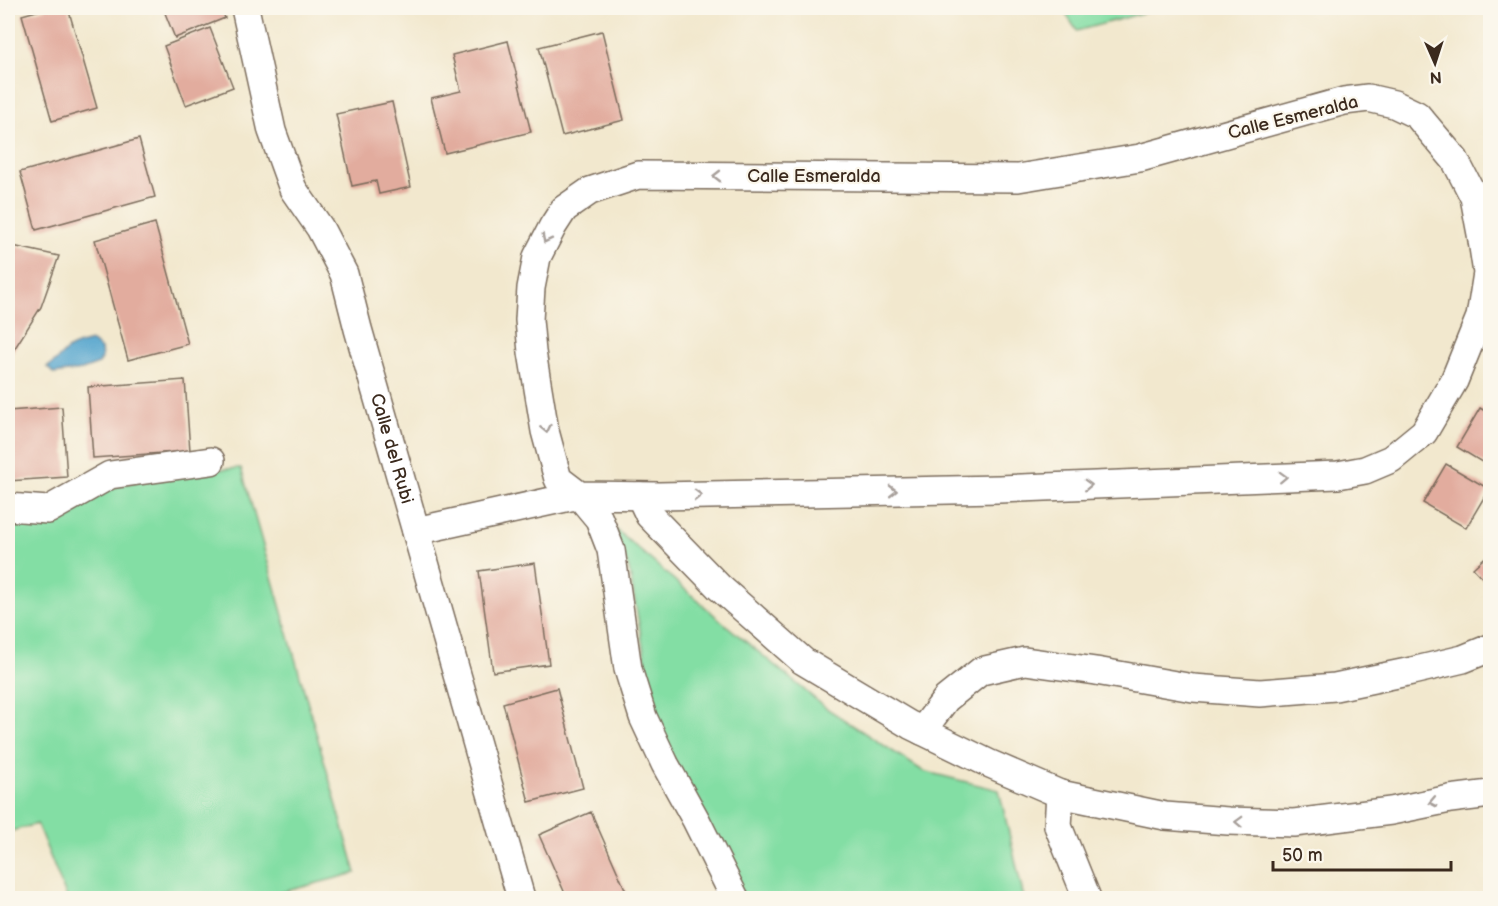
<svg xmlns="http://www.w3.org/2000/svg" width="1498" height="906" viewBox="0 0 1498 906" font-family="'Balsamiq Sans',sans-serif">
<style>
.green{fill:#83dea4;stroke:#5f8461;stroke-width:1.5}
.water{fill:#54a5ce;stroke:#486876;stroke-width:1.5}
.building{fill:#e2ac9e}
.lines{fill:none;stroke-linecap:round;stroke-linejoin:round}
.street-casing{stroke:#7b6c5c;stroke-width:30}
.street{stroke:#fff;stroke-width:27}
.oneway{stroke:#a79f9a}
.labels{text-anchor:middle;stroke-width:4.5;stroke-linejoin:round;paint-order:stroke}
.street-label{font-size:18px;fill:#3b2a1e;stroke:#fbf7ec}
</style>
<rect width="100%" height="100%" fill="#fbf7ec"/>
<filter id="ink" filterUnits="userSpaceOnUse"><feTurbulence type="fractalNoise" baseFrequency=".0167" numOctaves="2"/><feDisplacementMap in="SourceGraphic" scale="12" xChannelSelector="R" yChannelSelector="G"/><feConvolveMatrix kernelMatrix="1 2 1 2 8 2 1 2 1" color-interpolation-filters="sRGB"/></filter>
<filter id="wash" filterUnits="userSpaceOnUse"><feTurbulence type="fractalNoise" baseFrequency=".008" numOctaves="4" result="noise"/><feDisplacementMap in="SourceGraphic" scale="24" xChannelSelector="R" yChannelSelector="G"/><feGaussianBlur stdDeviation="1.35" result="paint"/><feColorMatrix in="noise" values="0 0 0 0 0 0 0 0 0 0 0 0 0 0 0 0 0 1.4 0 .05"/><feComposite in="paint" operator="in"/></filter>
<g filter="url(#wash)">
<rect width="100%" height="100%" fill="#f2e8ce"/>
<!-- green -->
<path class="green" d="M1062,8H1161L1077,31Z
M241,468L356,873L260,898H67L37,824L8,832V517L106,489L170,473Z
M613,527L726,625L826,708L923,771L999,790L1024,898H745L658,729L629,569Z"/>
<!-- water -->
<path class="water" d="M91,341L101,349L102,358L99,364L82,370L54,374L47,367C56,363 60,356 67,350C74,345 82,343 91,341Z"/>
<g id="blocks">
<!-- building -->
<path class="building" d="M47,8H68L97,108L52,121L22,15Z
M163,8H221L225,18L175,38Z
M210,28L233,87L186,105L164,46Z
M602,31L624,120L562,136L539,47Z
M508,41L531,132L445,153L431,98L461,91L452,55Z
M392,102L411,187L379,194L376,181L352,186L336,114Z
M139,139L155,197L36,230L20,172Z
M155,223L188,344L128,360L95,240Z
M8,245L59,256L41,307L8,359Z
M185,380L190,451L93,458L88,387Z
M62,407L67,477L8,481V411Z
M1480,408L1490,414V467L1457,447Z
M1446,464L1489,489L1466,528L1423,503Z
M1490,553V586L1473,568Z
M535,563L549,664L493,672L479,571Z
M557,688L583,788L529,802L503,703Z
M591,812L629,898H567L539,835Z"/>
</g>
</g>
<g filter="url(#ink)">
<use href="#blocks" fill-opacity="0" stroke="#7b6c5c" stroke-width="1.5"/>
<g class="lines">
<defs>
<g id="street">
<path id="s1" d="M245,8L272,131L293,189L320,228L344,274L358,329L521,898"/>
<path d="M640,496L649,515L719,587L803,661L910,725L988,763L1060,794L1165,816L1228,821L1294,823L1391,811L1450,799L1490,794"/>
<path d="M8,507L48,510L110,475L211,461"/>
<path d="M416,531L579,495L659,496L999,489L1338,475L1365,470L1391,459L1424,432L1454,381L1480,317L1487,273L1481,234L1474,197L1455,160L1417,115L1394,104L1368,98L1344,101L1140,158L1018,178L638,175L590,191L564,209L553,226L537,257L531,288L529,320L532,352L545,431L558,479L579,495L599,519L611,550L628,669L643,717L665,764L696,820L735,898"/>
<path d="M922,731L946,699L981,671L1025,661L1096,671L1193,688L1260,693L1335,687L1412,671L1463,659L1490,648"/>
<path d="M1060,794L1058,826L1087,898"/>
</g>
</defs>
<!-- street casing -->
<use href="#street" class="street-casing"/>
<!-- street -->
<use href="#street" class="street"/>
</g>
<!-- one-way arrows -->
<defs><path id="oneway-chevron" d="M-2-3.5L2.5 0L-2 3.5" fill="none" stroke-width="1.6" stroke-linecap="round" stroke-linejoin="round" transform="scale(1.5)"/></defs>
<g class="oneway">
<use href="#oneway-chevron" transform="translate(717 176) rotate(-180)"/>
<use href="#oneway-chevron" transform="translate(546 239) rotate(117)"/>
<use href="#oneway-chevron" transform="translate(546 429) rotate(78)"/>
<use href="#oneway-chevron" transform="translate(1283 477) rotate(-2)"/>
<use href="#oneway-chevron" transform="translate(1088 485) rotate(-2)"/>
<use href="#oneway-chevron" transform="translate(893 491) rotate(-1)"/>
<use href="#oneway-chevron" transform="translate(698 495) rotate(-1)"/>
<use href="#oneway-chevron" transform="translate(1433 802) rotate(169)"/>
<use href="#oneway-chevron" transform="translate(1239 822) rotate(-178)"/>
</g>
</g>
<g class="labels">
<!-- street labels -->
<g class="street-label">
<text transform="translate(1293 117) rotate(-14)" y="6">Calle Esmeralda</text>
<text x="814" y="182">Calle Esmeralda</text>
<text dy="6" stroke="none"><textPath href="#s1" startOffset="468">Calle del Rubi</textPath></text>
</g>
</g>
<!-- margin -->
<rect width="1498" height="906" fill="none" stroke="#fbf7ec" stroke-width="30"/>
<!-- north arrow -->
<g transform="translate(1435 63) rotate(177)" stroke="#fbf7ec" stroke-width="4.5" paint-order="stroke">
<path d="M0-4.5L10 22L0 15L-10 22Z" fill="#3b2a1e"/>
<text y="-9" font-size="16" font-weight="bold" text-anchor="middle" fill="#3b2a1e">N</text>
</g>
<!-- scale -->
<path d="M1273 861v9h178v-9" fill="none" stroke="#3b2a1e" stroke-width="3"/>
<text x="1282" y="861" font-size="18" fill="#3b2a1e" stroke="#fbf7ec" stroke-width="4.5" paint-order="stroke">50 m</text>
</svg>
